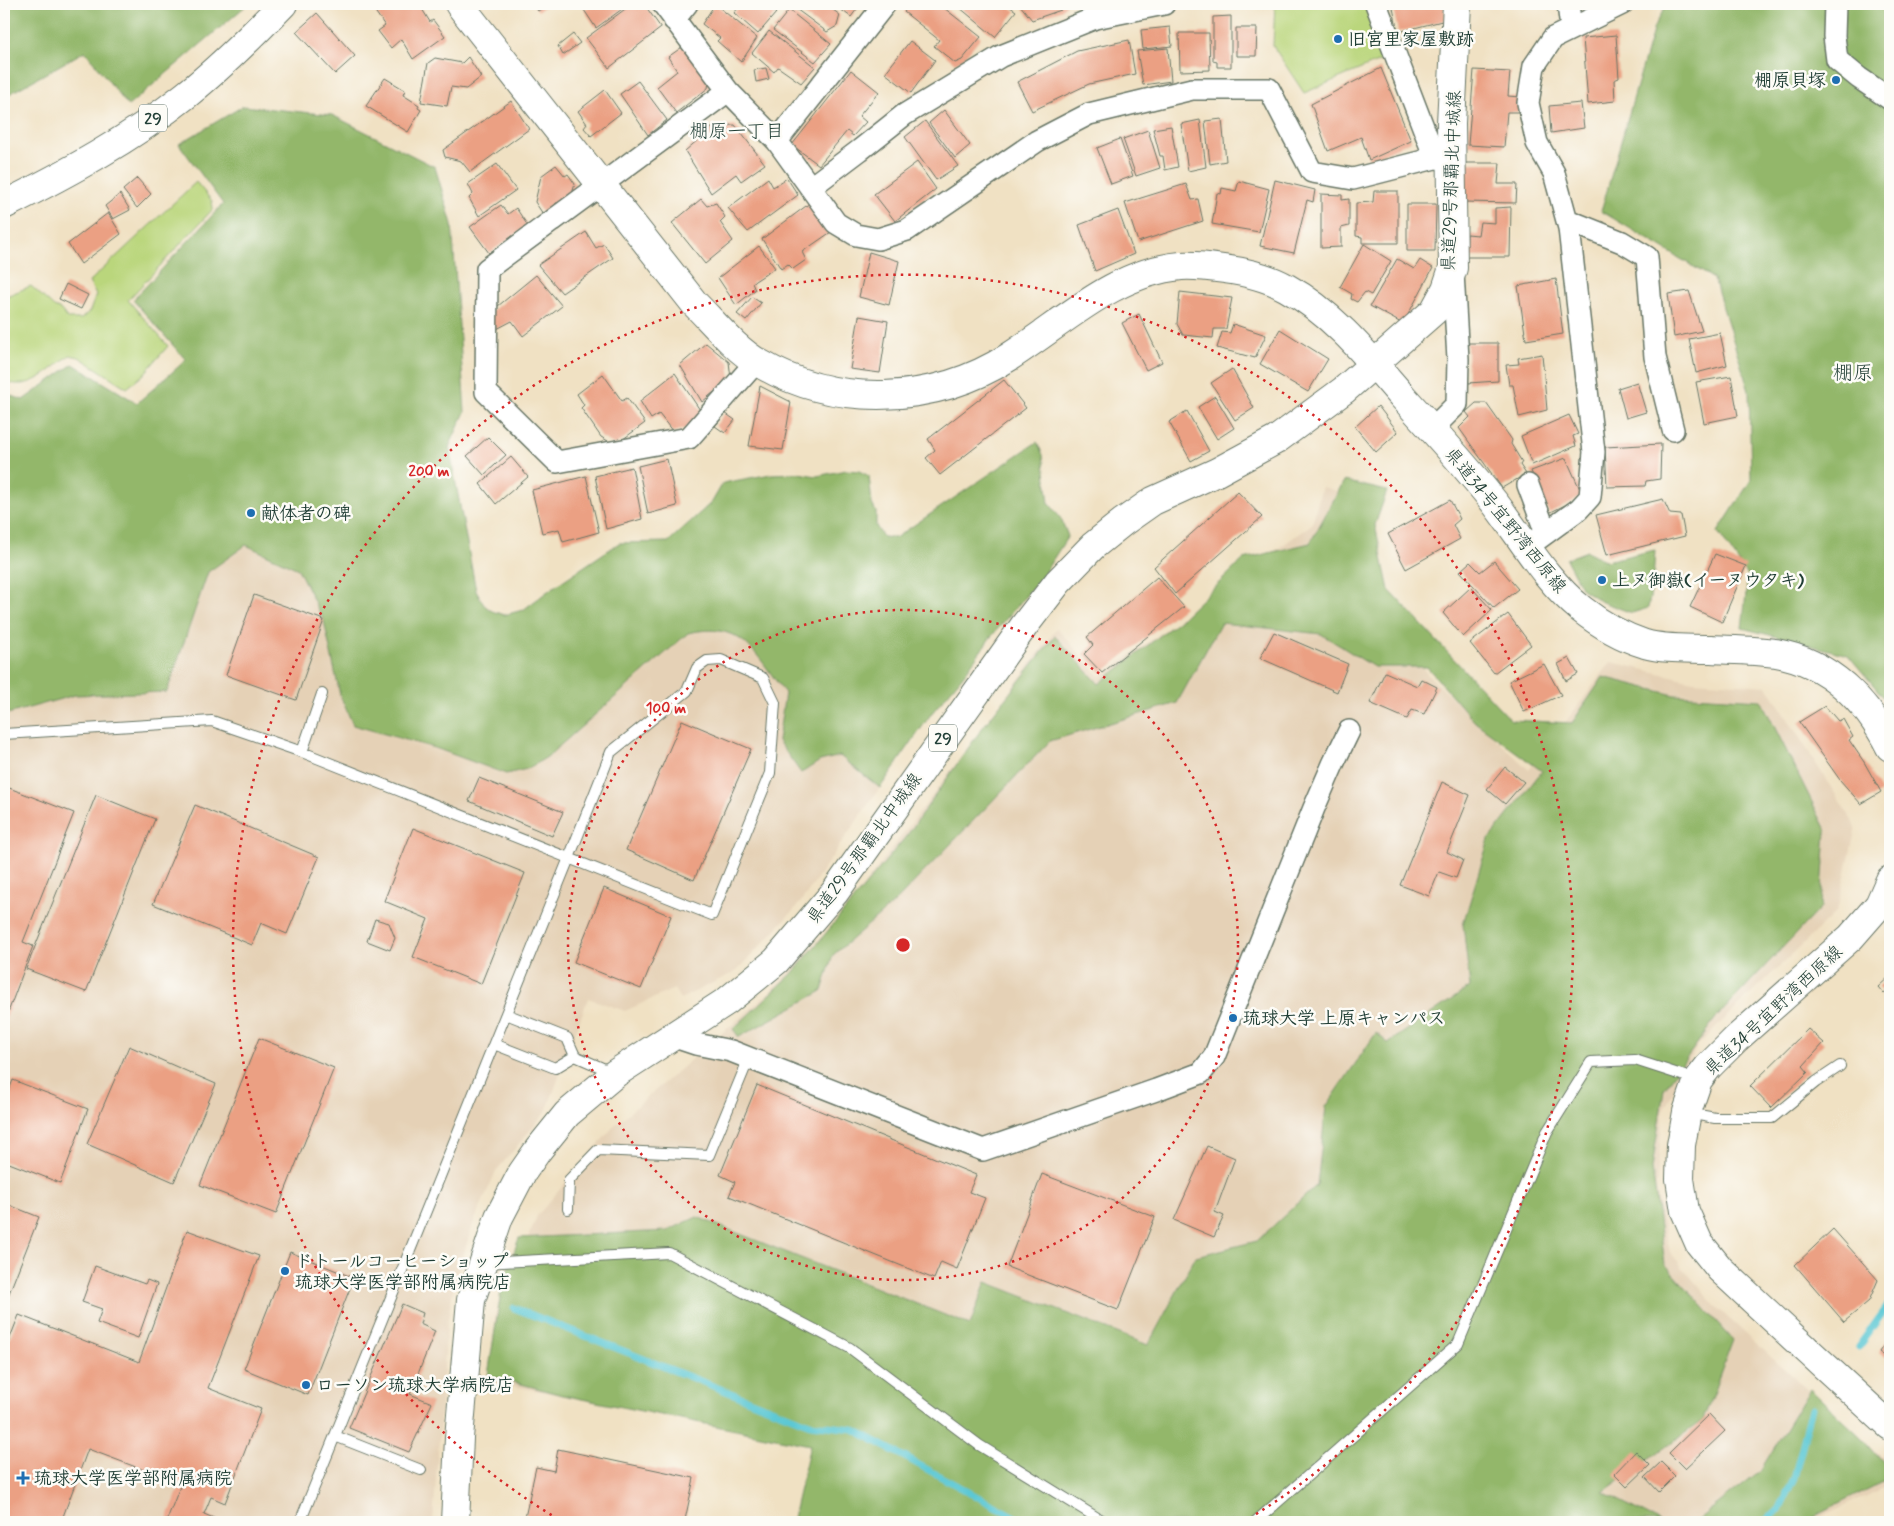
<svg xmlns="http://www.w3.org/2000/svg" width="1894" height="1526" viewBox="0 0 1894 1526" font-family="Mynerve,'Klee One',sans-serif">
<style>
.built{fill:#e5d1b6}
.green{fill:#bad67b;stroke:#6c8a58}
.forest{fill:#93b76b;stroke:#597a50}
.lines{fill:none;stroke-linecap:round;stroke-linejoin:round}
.stream{stroke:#5cc8d4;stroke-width:7}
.building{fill:#eba083}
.lane-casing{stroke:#687666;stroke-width:12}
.street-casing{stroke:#687666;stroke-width:24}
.secondary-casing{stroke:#687666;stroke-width:30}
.primary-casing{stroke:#687666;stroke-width:30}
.lane{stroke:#fff;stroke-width:10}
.street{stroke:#fff;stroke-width:21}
.secondary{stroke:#fff;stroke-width:28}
.primary{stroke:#fff;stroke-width:28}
.ring{fill:none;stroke:#d62828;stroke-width:2.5;stroke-dasharray:2.5 5}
.poi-dot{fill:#1f6fb2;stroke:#fdfcf7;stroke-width:2}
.labels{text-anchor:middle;stroke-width:5;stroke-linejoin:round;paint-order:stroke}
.shield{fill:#fdfcf7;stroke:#62766e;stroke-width:1}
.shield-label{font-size:16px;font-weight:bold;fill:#1f3d34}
.poi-label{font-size:18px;font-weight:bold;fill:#1f3d34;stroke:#fdfcf7;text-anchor:start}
.street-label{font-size:18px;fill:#1f3d34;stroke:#fdfcf7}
.neighbourhood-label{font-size:19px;fill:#1f3d34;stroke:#fdfcf7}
.quarter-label{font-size:20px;fill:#1f3d34;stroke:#fdfcf7}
.centre{fill:#d62828;stroke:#fdfcf7;stroke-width:2.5}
.ring-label{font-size:15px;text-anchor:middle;font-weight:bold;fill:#d62828;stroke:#fdfcf7;stroke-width:5;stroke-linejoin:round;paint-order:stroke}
</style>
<rect width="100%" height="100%" fill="#fdfcf7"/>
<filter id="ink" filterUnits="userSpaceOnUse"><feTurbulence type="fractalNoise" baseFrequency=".02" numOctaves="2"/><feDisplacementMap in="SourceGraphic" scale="10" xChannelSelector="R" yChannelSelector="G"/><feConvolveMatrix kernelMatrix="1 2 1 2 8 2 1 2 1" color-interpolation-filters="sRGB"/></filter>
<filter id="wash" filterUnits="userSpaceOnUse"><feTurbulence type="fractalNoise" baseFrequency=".0096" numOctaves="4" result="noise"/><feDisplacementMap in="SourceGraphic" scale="20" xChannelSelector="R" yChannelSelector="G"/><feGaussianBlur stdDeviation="1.12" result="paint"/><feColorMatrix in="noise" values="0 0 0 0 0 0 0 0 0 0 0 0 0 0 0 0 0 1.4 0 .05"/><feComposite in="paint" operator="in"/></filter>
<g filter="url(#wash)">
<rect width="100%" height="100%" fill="#f0e1c3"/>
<!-- built -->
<path class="built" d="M4,417L451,558L477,622L872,549L1053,537L800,903L737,971L680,999L674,989L625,1011L588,998L549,1104L545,1113L496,1171L473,1224L455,1279L447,1324L433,1522H4Z
M1322,487L1376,502L1370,577L1427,674L1529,770L1611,662L1693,681L1767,686L1856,827L1837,911L1698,1045L1663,1111L1656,1188L1670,1252L1714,1305L1890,1465V1485L1811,1522H1003L823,1441L494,1383L495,1315L537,1216L615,1125L771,991L838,919L922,809L1057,628L1100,677L1312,524Z"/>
<!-- green -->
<path class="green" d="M1275,4H1366L1387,58L1304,93L1273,46Z
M196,182L212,201L213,209L128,300L168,346L143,375L127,388L79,357L70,355C51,369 28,394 4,380V297L31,286L54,307L61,310L68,319H81L90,311L96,295L89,282Z"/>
<!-- forest -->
<path class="forest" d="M4,4H248L128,106L85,51L4,97Z
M1667,4H1890V705L1848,655L1742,628L1748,576L1718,532L1751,480L1749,391L1714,279L1601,211L1654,27Z
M243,106L332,115L435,167L452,224L465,412L449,447L476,591L484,605L492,611L504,615L523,610L552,588L619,543L668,542L712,502L723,483L771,474L798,473L817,476L846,470L859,471L869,476L872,504L876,512V526L883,537L895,538L1037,442L1043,455L1049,503L1061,519L1068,536L1041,578L990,638L965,673L931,714L880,788L840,756L820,761L801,773L778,741L785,693C756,655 743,620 688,633L547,757L527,769L506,774L438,749L353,725L340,695L324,621L298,569L246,545L208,572L167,692L75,695L4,715V393L23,400L73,364L137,403L186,360L133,300L223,204L179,144Z
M1344,481L1387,491L1375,525L1389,590L1511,720L1572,723L1603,677L1674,695L1761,700L1826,830L1821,907L1715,1019L1664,1089L1652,1168L1665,1264L1733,1340L1703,1420L1603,1492L1660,1522H792L810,1445L562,1395L488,1375L502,1285L519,1238L667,1231L697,1217L970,1325L986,1282L1148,1345L1196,1256L1257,1241L1317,1185L1326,1107L1376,1033L1388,1043L1470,987L1463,924L1489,839L1542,771L1475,722L1427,667H1374L1321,634L1221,623L1177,703L1050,741L895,902L833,955L822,991L739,1037L733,1029L792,974L908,834L983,727L1055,636L1099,684L1181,619L1244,559L1310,543Z
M1655,550L1653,582L1648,608L1632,613L1602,602L1582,589L1566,559L1587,551L1606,561Z
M1810,1389L1863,1439L1890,1471V1478L1803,1522H1695L1760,1471Z"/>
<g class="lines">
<!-- stream -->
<path class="stream" d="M514,1308L810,1424L853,1429L1024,1522
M1858,1347L1890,1303
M1763,1522L1778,1511L1794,1478L1812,1408"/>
</g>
<g id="blocks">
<!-- building -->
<path class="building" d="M370,4H411L413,7L419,4L430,22L433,20L445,36L413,59L401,39L391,48L378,31L385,26Z
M533,4H548L538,11Z
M592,4H629L596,28L584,10Z
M632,4H644L661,28L609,68L586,38Z
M715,4L757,38L741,62L717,41L720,38L702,24Z
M736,4H764L776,13L758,34L734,13L739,7Z
M773,4H784L780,9Z
M800,4H825L840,15L837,26L827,32L796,9Z
M833,4H859L860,5L851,17Z
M910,4H939L981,37L962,60L955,63L934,46L939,40L904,12Z
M962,4H1006L1016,11L995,37L959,7Z
M1021,4H1067L1061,10L1032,20L1020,5Z
M1404,4H1444L1446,20L1398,32L1393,8L1405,5Z
M789,10L831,44L815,62L773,30Z
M317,13L355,56L335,74L296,32Z
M1231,16V67H1217V62L1213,61V17Z
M1170,27L1172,46L1143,49L1141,30Z
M1236,28H1257L1256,56H1236Z
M769,31L815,67L801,83L778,67L774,72L752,53Z
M1179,33H1209L1210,70L1180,71Z
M573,34L580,43L563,55L558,46Z
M1616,35L1619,78L1614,80L1615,101L1588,104L1583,38Z
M1129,40L1135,74L1089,84L1032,111L1017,82L1077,51Z
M910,41L935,60L911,93L885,73Z
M685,45L710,74L708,88L676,113L657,87L677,71L668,57Z
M1168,48L1171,81L1143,85L1137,51Z
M468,57L481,77L466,89L451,87L447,106L421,102L428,63L435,58L462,63Z
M766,68L769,79L756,82L754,70Z
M1381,68L1411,141L1369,160L1361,137L1328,151L1311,104Z
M851,70L879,92L859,116L866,122L853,136L847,131L819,165L792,145Z
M1474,70L1510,72L1508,96L1520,97L1518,112H1507L1504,147L1468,145Z
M385,78L405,90L403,95L419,105L418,108L421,110L408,132L366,106Z
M638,81L667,120L648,135L620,94Z
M605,90L621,113L591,136L584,128L587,124L578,111Z
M511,101L529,129L470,172L461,161L445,157L443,150Z
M1581,103L1584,128L1551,133L1549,106Z
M944,110L970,145L955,158L929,123Z
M1222,119L1226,161L1210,164L1205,121Z
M1200,120L1206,167L1188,171L1181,124Z
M925,121L958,166L936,180L905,137Z
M735,125L765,164L741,181L736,174L711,193L685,151L714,126Z
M1171,126L1178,167L1165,170L1163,156H1160L1153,129Z
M1148,130L1160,168L1136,176L1123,139Z
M1120,139L1133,176L1111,184L1097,148Z
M917,162L936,189L895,221L874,194Z
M1463,163H1500L1498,184H1517L1516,203L1464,202Z
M497,164L516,190L479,216L469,198L473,194L468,184Z
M556,165L565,176L568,174L575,184L571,197L565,202L556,203L554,209L545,217L535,202L541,176Z
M137,178L151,194L137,208L123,190Z
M768,178L773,187L787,178L798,195L748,232L728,208Z
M1275,180L1315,190L1313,202L1307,200L1294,253L1260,246Z
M1239,181L1269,189L1259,232L1212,224L1217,193L1221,194L1222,188L1236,191Z
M1186,184L1192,200L1198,199L1203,221L1138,242L1125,203Z
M1374,191H1398V243H1362V237L1356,236V203L1373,202Z
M120,194L130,210L113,219L105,206Z
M1321,194L1342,195V200L1349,199V226L1341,228V247L1321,248Z
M701,199L707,206L716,203L725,217L720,222L733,241L705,264L672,223Z
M810,203L831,232L802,252L806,260L793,269L788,264L781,269L762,239Z
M1407,204H1436L1435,251H1407Z
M501,205L508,214L516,208L528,226L489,253L470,227Z
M1511,207L1510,257H1466L1467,234L1478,235L1480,222L1495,223V208Z
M1118,210L1134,254L1095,271L1079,225Z
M108,213L121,234L81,264L68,244Z
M586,232L596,248L604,244L613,258L562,293L538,265Z
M1364,244L1391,261L1371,295L1365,292L1357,302L1351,299L1352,294L1340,287Z
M759,246L775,268L752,283L755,290L736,305L718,278Z
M869,252L899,261L889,305L859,297Z
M1397,259L1414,269L1420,260L1433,268L1403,324L1370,306Z
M536,275L562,306L523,336L512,321L495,330L487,315Z
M1556,279L1563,334L1526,340L1518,286Z
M66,284L88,295L81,309L59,299Z
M1689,291L1702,331L1674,337L1668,294Z
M1180,292L1232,298L1226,329H1214L1213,338L1183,335L1177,324Z
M752,297L761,303L746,321L737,314Z
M1139,314L1162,362L1146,370L1122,323Z
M859,316L888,321L880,373L850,369Z
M1233,324L1266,335L1255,358L1217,348L1222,332L1230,333Z
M1280,329L1328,359L1308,392L1260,364Z
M1720,333L1727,365L1696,373L1689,339Z
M706,343L729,362L731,378L702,402L680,365Z
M1467,343H1498V381L1468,383Z
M1542,354L1547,410L1519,417L1513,385H1509L1506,365L1519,364L1518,358Z
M1232,369L1254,408L1235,420L1211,383Z
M675,373L702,413L685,429L673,432L659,414L651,419L640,401Z
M603,374L622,401L627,398L645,423L615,445L601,437L581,408L584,405L577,394Z
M1731,376L1738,416L1704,423L1696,382Z
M1004,380L1026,408L940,475L926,458L935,450L928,439Z
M1637,382L1646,412L1626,418L1618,388Z
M760,386L791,402L783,450L749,446Z
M1215,396L1234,428L1217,439L1198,407Z
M1476,403H1486L1512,440L1511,444L1522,462L1520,465L1526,474L1502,488L1459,428L1470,417L1466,412Z
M1378,406L1398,432L1376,452L1355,427Z
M1187,411L1209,451L1191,461L1169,422Z
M725,413L735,420L725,433L715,426Z
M1569,415L1578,434L1573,436L1576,446L1532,465L1521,436Z
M488,437L506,455L484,475L467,456Z
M1661,444L1660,479L1646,481L1645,486L1607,487L1605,447Z
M511,457L528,477L496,504L480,484Z
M1566,458L1583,496L1549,513L1531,471Z
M667,459L677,506L648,514L638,466Z
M632,467L642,519L606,529L595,476Z
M586,476L599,532L563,542L559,529L542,533L532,490Z
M1238,492L1262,517L1175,594L1154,567Z
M1663,499L1670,514L1681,515L1685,536L1607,555L1596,515Z
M1450,500L1460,519L1453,525L1460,539L1406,569L1388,534Z
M1715,554L1746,566L1722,622L1690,607Z
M1494,561L1518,589L1494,608L1460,571L1470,562L1480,572Z
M1157,577L1184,607L1102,673L1084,654L1093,645L1087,637Z
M1471,587L1492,610L1463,637L1443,613Z
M254,595L324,620L296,700L226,675Z
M1508,614L1531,645L1494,673L1470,643Z
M1274,632L1348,664L1337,692L1260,658Z
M1569,658L1578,674L1566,681L1558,664Z
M1544,664L1561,695L1524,712L1509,681Z
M1385,672L1417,686L1421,679L1437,687L1424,714L1412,710L1407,719L1370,703Z
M1825,706L1838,721L1843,719L1853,737L1849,740L1864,762L1881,792L1861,804L1840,780L1799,722Z
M682,720L751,749L694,880L626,850Z
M1505,767L1524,782L1505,804L1487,789Z
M479,778L563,812L552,836L469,801Z
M1442,782L1470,795L1447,852L1463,860L1456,878L1439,872L1429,896L1400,885Z
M4,786L74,813L23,942L33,946L4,1023Z
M96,795L155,819L86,992L26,969Z
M195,805L319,857L287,934L261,923L252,945L153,904Z
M413,828L525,873L481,984L413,957L428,919L384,901Z
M604,888L671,916L641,989L574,962Z
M375,919L389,923L395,938L390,950L367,941Z
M1890,976V989L1884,994L1878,987Z
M1808,1029L1824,1043L1803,1066L1808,1072L1771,1108L1750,1086Z
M259,1038L334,1068L276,1214L200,1185Z
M129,1046L216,1084L174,1182L87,1144Z
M13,1080L88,1109L60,1183L4,1161V1103Z
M757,1085L976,1175L969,1192L985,1198L957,1269L941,1262L934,1279L729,1196L735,1182L720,1175Z
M1207,1146L1235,1158L1215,1212L1224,1216L1214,1237L1174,1220Z
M1042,1174L1155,1217L1118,1310L1007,1267Z
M4,1203L39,1217L4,1306Z
M1833,1229L1878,1280L1869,1301L1844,1322L1795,1265Z
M187,1230L259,1256L208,1388L261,1409L225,1503L211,1497L204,1514L216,1519L215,1522H166L181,1484L88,1449L61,1522H4V1353L19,1315L139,1362Z
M290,1252L354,1278L308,1395L244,1369Z
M95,1266L145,1284L147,1280L157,1284L138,1338L97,1323L102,1309L82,1302Z
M402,1304L423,1313L420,1324L435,1331L410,1394L432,1403L409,1452L349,1428Z
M1890,1336V1360L1879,1352Z
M1709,1414L1725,1431L1685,1469L1669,1453Z
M558,1449L694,1478L685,1520L682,1522H524L536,1467L554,1471Z
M1636,1451L1650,1465L1627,1487L1614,1474Z
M1661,1462L1675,1476L1659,1492L1645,1477Z"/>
</g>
</g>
<g filter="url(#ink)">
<use href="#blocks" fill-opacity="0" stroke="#687666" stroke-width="1"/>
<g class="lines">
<defs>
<path id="lane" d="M4,734L212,721L302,752L322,694
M506,1014L567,1038L575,1056
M494,1044L555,1068L575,1056L614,1073
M1688,1113L1715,1118H1772L1816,1082L1840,1066
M568,1209L569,1180L598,1150L709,1155L749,1058
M485,1263L669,1253L850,1348L979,1445L1104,1522
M335,1436L421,1470
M300,1522L569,858L611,752L687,691L697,668L707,661L721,660L763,678L775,703L770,773L712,915L302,752
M1255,1522L1458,1344L1547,1132L1591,1062L1635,1060L1697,1080"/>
<path id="street" d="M663,4L728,91L777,141L836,223L856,235L878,239L907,230L1037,141L1089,114L1192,89H1269L1312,172L1353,179L1435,158L1451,159
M1376,4L1435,158
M1568,4L1571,29
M1835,4L1834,36L1837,60L1859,78L1890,99
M674,20L687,4
M728,91L487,269L486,392L557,462L689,438L756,362
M777,141L885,4
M811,187L860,150L904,115L1001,56L1095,18L1164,4
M1567,220L1622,242L1647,257L1655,357L1673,430
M1433,428L1457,404L1458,359L1453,273
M1528,485L1546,533
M1527,547L1579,509L1590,497L1594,452L1569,228L1554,173L1537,143L1528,103L1534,66L1553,38L1622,4
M672,1036L696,1044L731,1051L983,1150L1156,1090L1201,1073L1214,1057L1314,808L1334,762L1349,731"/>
<path id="secondary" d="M459,4L695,304C714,323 736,350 759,363C836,408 934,405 1009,357C1063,323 1114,272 1181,266C1195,265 1210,267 1224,269C1246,272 1268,277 1287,288C1333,313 1369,358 1403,397C1434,431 1465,465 1494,502C1522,538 1545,580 1581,609C1600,624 1623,637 1645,644C1666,650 1689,648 1711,649C1732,650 1755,650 1776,653C1829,662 1867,701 1890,747
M1890,880L1879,905L1851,937L1736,1039L1708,1067L1698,1080L1687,1112L1681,1145L1680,1179L1685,1211L1699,1243L1720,1269L1793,1337L1890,1426"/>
<path id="primary" d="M4,205C66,174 131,139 186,95C221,67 252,36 283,4
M455,1522L459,1438L471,1300L499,1217L522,1173L538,1150L567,1114L616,1073L727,1001L776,961L835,892L1024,626L1058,582L1093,546L1123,522L1153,501L1217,472L1276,440L1344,390L1434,311L1446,289L1453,268L1451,123L1457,4"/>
</defs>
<!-- lane casing -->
<use href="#lane" class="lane-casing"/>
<!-- street casing -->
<use href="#street" class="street-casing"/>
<!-- secondary casing -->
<use href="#secondary" class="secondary-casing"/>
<!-- primary casing -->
<use href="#primary" class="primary-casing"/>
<!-- lane -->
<use href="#lane" class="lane"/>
<!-- street -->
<use href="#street" class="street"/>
<!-- secondary -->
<use href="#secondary" class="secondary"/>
<!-- primary -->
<use href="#primary" class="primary"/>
</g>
</g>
<!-- distance rings -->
<g class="ring">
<circle cx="903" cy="945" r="335"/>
<path d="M558 1519A670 670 0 1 1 1248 1519"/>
</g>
<!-- markers -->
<g class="poi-dot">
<circle cx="1338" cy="39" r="5"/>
<circle cx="1836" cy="80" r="5"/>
<circle cx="251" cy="513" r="5"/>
<circle cx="1602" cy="580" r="5"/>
<circle cx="1233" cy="1018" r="5"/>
<circle cx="285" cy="1271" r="5"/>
<circle cx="306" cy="1385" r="5"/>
<path d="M20.5 1470.5h5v5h5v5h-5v5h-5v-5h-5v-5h5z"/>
</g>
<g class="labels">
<!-- shield labels -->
<g class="shield">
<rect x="139" y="104.5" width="28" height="27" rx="4"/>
<rect x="929" y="724.5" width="28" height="27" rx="4"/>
</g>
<g class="shield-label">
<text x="153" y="124">29</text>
<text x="943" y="744">29</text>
</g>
<!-- poi labels -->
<g class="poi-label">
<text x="1348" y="45">旧宮里家屋敷跡</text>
<text x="1826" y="86" text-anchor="end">棚原貝塚</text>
<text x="261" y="519">献体者の碑</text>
<text x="1612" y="586">上ヌ御嶽(イーヌウタキ)</text>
<text x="1243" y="1024">琉球大学 上原キャンパス</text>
<text x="295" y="1267">ドトールコーヒーショップ<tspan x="295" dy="21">琉球大学医学部附属病院店</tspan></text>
<text x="316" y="1391">ローソン琉球大学病院店</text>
<text x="34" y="1484">琉球大学医学部附属病院</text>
</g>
<!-- street labels -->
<g class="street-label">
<text transform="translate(1451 181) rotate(-88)" y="6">県道29号那覇北中城線</text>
<text transform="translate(1506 520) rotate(51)" y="6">県道34号宜野湾西原線</text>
<text transform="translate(864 848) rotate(-54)" y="6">県道29号那覇北中城線</text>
<text transform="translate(1773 1010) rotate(-43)" y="6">県道34号宜野湾西原線</text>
</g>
<!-- neighbourhood labels -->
<g class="neighbourhood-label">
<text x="737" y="137">棚原一丁目</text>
</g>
<!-- quarter labels -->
<g class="quarter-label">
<text x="1853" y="379">棚原</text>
</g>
</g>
<circle cx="903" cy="945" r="8" class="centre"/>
<g class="ring-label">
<text x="429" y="476">200 m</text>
<text x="666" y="713">100 m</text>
</g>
<!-- margin -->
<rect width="1894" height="1526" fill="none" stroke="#fdfcf7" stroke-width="20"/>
</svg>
